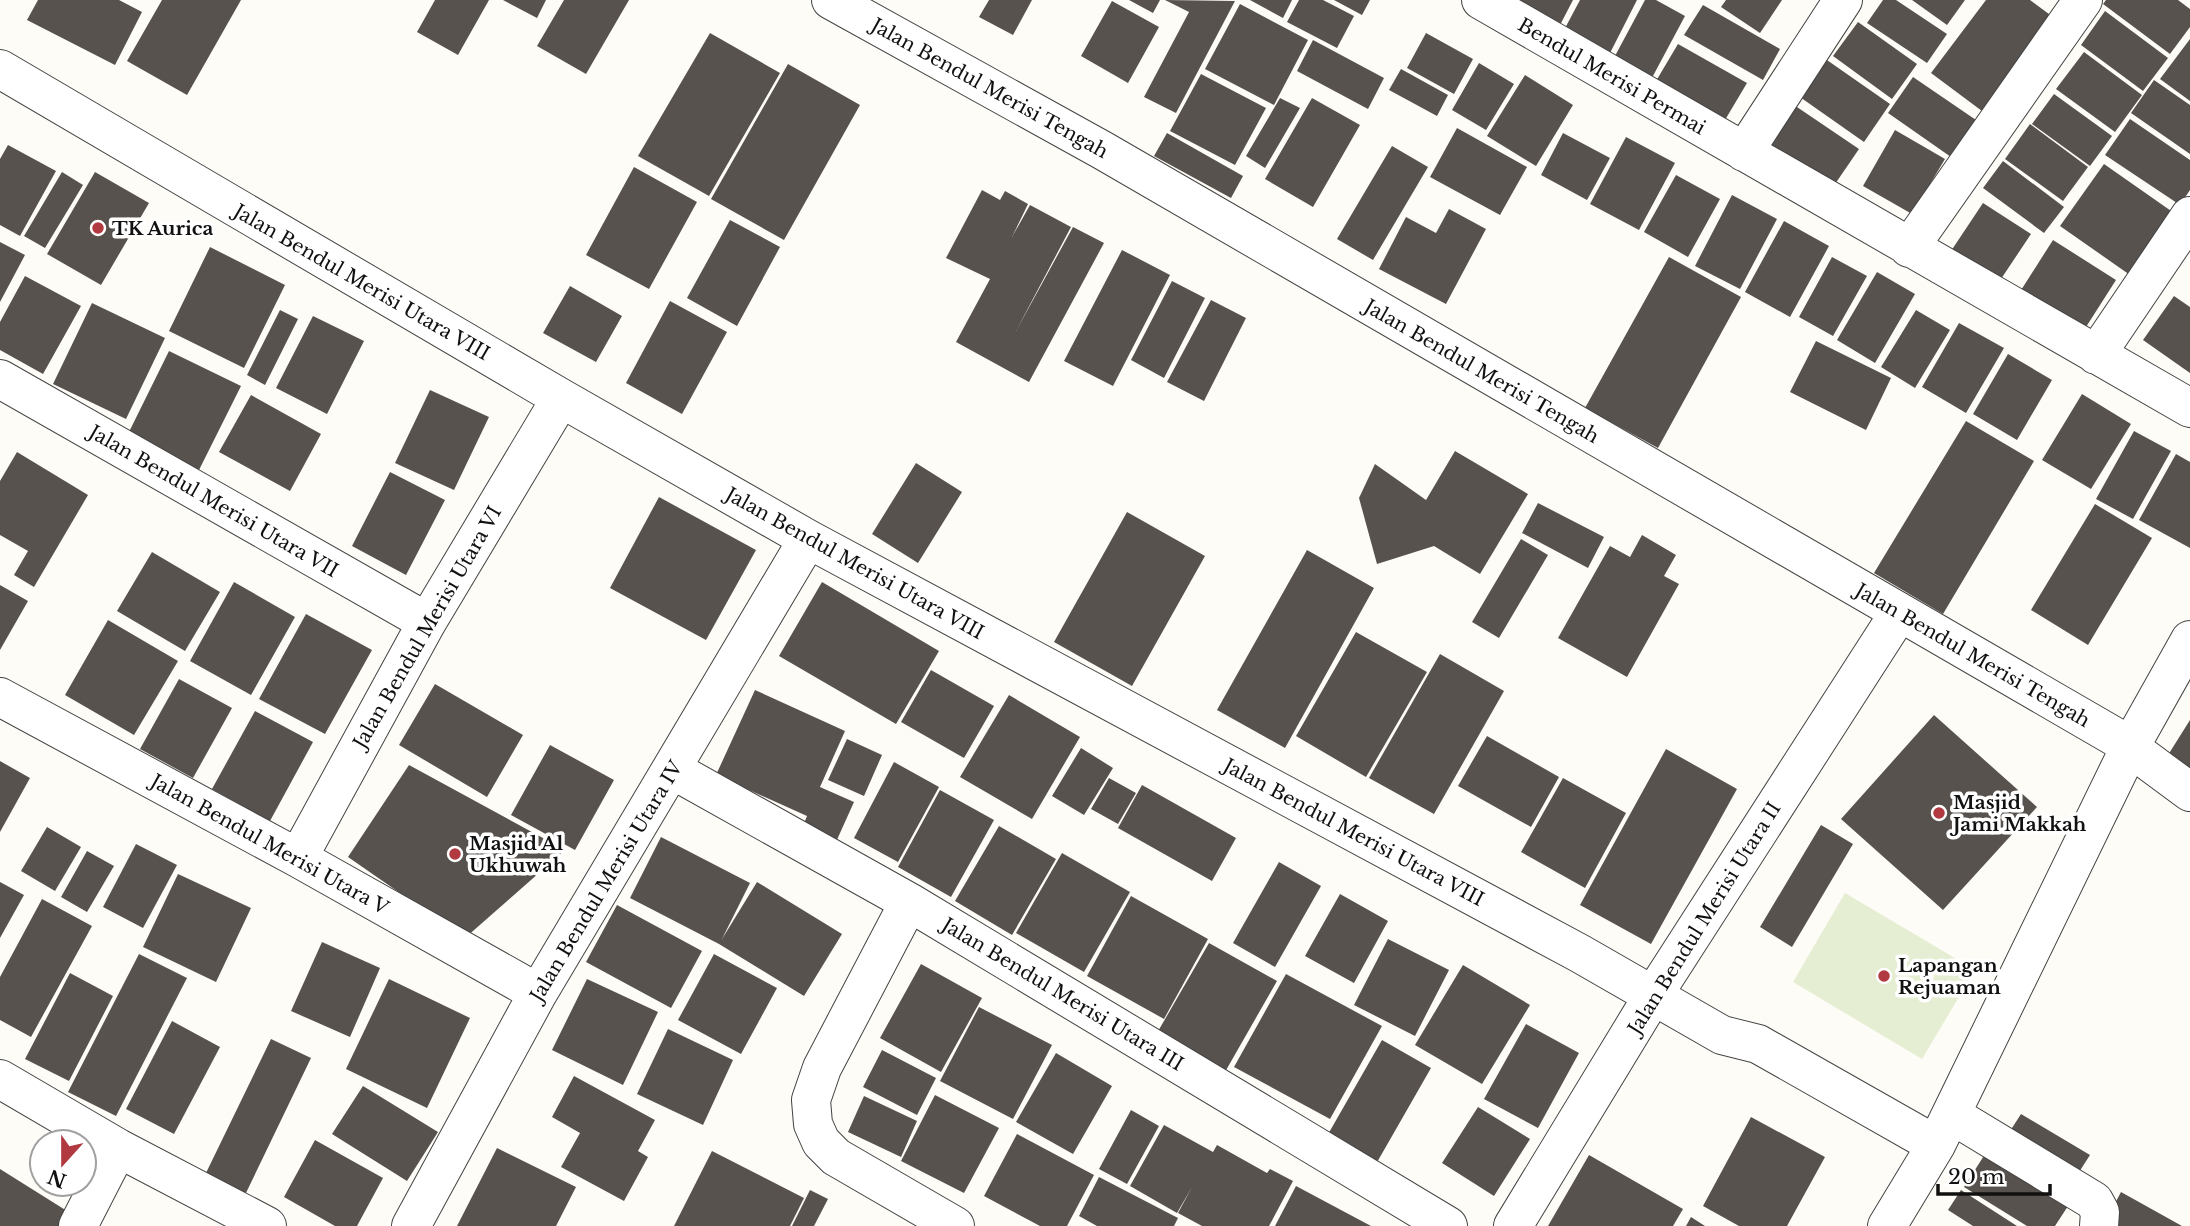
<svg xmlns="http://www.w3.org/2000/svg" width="2190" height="1226" viewBox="0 0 2190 1226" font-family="'Libre Baskerville',serif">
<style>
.pitch{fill:#e5eed3}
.building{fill:#58524e}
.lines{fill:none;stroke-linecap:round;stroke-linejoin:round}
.minor-casing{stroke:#444;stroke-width:40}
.minor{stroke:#fff;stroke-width:38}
.poi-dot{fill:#b13940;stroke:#fff;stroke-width:2.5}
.labels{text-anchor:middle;stroke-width:7;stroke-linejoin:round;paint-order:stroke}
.street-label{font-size:19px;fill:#111;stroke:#fff}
.poi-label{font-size:19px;font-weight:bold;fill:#111;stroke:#fff;text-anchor:start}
</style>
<rect width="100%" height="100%" fill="#fefcf6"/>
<!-- pitch -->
<path class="pitch" d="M1845,893L1975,970L1922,1059L1793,982Z"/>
<!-- building -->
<path class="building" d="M38,0H119L142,12L115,65L27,20Z
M162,0H241L187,95L127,61Z
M435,0H489L458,55L417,32Z
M503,0H546L537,18Z
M564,0H629L586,74L537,46Z
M989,0H1032L1013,35L979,17Z
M1129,0H1160L1153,13Z
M1165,0L1235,1L1176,113L1144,97L1189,12Z
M1250,0H1292L1283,18Z
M1299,0H1323L1354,16L1337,48L1287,22Z
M1334,0H1370L1362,15Z
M1509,0H1573L1559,27Z
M1580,0H1637L1609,55L1563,32Z
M1645,0H1656L1685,16L1646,89L1608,69Z
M1726,0H1782L1760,33L1721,7Z
M1883,0H1896L1947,34L1927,63L1867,23Z
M1912,0H1965L1947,25Z
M1986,0H2030L2057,20L1986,114L1931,73Z
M2106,0H2178L2190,9V27L2170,54L2103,4Z
M1112,1L1159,27L1128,83L1081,56Z
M1240,4L1308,40L1274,105L1205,69Z
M1703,5L1780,49L1763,80L1684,35Z
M2105,11L2168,58L2143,91L2081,45Z
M1858,22L1917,64L1892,99L1833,56Z
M710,33L780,73L709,196L638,156Z
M1426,33L1473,59L1454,94L1407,68Z
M2190,39V101L2160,79Z
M1313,40L1384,78L1368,109L1297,71Z
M1678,44L1747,83L1725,120L1656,81Z
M2084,52L2142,95L2115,132L2056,89Z
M1824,58L1890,104L1864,142L1797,95Z
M1479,63L1514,84L1486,130L1452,110Z
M788,64L860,105L784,240L711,199Z
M1401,69L1448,95L1437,116L1389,90Z
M1201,74L1266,108L1235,165L1170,131Z
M1525,75L1573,105L1536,166L1487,136Z
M1913,77L1976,120L1951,157L1888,113Z
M2154,80L2190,105V154L2131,113Z
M2054,94L2112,136L2090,166L2032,124Z
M1280,98L1300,108L1265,168L1246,156Z
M1312,98L1360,125L1313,207L1265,179Z
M1794,105L1859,149L1833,187L1768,144Z
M2130,119L2190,160V190L2180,205L2105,155Z
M2030,124L2088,167L2063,201L2005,159Z
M1457,128L1527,167L1500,215L1430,177Z
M1895,130L1945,159L1912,214L1863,186Z
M1167,133L1243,176L1231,198L1154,156Z
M1563,133L1610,158L1587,200L1541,175Z
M1626,137L1675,163L1639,230L1590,204Z
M8,145L56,171L20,236L0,225V159Z
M1392,146L1428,167L1373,260L1337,239Z
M2003,161L2064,207L2044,233L1983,188Z
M2104,164L2174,213L2130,275L2060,226Z
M634,167L697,202L649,289L586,255Z
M62,172L83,185L45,248L24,236Z
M95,172L149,203L101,285L47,254Z
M1676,175L1720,199L1688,257L1644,232Z
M982,190L1000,200L1005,191L1028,204L1012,237L1030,205L1071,227L1016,331L1073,227L1104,243L1029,382L956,342L990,279L946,258Z
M1732,195L1777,219L1740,289L1695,266Z
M1983,203L2031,234L1995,288L1947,257Z
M1449,209L1486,229L1446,304L1379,269L1406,217L1436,233Z
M730,220L780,247L737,326L687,298Z
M1784,221L1829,246L1790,317L1745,292Z
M2053,240L2116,280L2079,338L2016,298Z
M0,242L25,255L0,302Z
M210,247L285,285L244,368L169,331Z
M1122,250L1170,275L1113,386L1064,361Z
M1669,257L1741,297L1658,448L1585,408Z
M1832,257L1867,276L1833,336L1799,317Z
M1877,272L1915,294L1875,363L1837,340Z
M25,276L81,306L43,374L0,350V322Z
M1172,281L1205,298L1164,378L1131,360Z
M570,286L622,316L596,362L543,333Z
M2174,296L2190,307V373L2143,340Z
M1211,300L1246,318L1204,401L1167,382Z
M670,301L727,332L682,414L626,383Z
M92,303L165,338L126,419L53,384Z
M280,310L298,319L265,385L247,375Z
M1916,310L1950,330L1915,388L1881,367Z
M313,316L364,341L327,414L276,388Z
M1959,323L2004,348L1966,413L1922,387Z
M1816,341L1891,378L1866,430L1790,392Z
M169,351L241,386L198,472L127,436Z
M2008,354L2052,380L2017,440L1973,414Z
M430,390L489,417L454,490L395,463Z
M2082,394L2131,424L2091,489L2042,460Z
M251,395L321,434L290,491L219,452Z
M1966,421L2034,461L1943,614L1874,573Z
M2134,431L2171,451L2133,519L2096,499Z
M1455,451L1528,494L1480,574L1434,546L1377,564L1359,498L1375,464L1426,500Z
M17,452L88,495L34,587L14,575L28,551L0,535V481Z
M2176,454L2190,462V548L2139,520Z
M916,463L962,492L918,563L872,534Z
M390,472L445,500L406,575L352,546Z
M659,497L756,550L706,640L610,588Z
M1538,503L1604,537L1588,568L1522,533Z
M2095,504L2152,538L2088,645L2031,610Z
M1127,512L1205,556L1132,686L1054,642Z
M1642,535L1676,555L1664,576L1679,584L1627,677L1558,638L1610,546L1630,557Z
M1521,539L1548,555L1499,638L1472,622Z
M1307,550L1374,588L1285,748L1217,710Z
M152,552L220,592L185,651L117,611Z
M234,582L295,617L251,695L190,661Z
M822,582L939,651L896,724L779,656Z
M0,585L28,601L0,650Z
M306,614L372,650L325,734L259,699Z
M108,620L178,661L134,735L65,695Z
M1356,632L1427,672L1366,777L1296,736Z
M1440,654L1504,691L1434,814L1369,778Z
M931,670L994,706L964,758L901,722Z
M179,679L232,708L193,778L140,749Z
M435,684L523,735L487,797L399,745Z
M755,690L845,731L820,787L854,802L831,853L798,838L807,816L716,775Z
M1009,695L1080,737L1032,819L960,777Z
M255,711L313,742L270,821L212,789Z
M1934,715L2037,807L1943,910L1841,819Z
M2190,720V780L2163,763Z
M1487,736L1559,777L1531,827L1458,786Z
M847,739L882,755L864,796L828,780Z
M550,745L614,780L575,850L511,815Z
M1081,748L1113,768L1084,815L1052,796Z
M1666,749L1737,789L1651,944L1580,905Z
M0,761L30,778L0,832Z
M894,762L939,787L898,862L854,838Z
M409,765L565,850L465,938L348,857Z
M1109,778L1136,793L1118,824L1091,809Z
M1563,778L1626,813L1585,888L1521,852Z
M1142,785L1236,838L1212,881L1118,828Z
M940,790L994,820L951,897L898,867Z
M1821,825L1853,844L1792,947L1760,927Z
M999,826L1056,859L1012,935L955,901Z
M47,827L81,847L55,891L21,871Z
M661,837L750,883L722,939L757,882L842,934L804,996L719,944L630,898Z
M136,844L177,865L143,928L103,907Z
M87,851L114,866L87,912L61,897Z
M1062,853L1130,892L1084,972L1016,933Z
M1279,862L1321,886L1275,967L1233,943Z
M178,874L251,908L216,982L143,947Z
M0,882L24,895L0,938Z
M1340,894L1388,921L1354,983L1305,956Z
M1131,896L1208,939L1164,1019L1087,976Z
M42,899L92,926L31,1037L0,1020V977Z
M617,905L702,951L671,1008L586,962Z
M1388,939L1449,970L1415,1036L1354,1005Z
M322,942L380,968L350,1037L291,1011Z
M1209,943L1277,981L1225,1072L1157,1033Z
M139,954L187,978L116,1116L68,1092Z
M714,954L777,988L741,1054L678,1020Z
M921,964L982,998L941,1072L880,1038Z
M1463,965L1530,1005L1482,1084L1415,1045Z
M70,973L113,996L69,1081L25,1059Z
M1286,974L1382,1026L1330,1119L1234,1067Z
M389,979L470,1018L427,1108L346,1069Z
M587,979L658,1012L623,1085L552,1050Z
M979,1007L1052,1045L1013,1119L940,1081Z
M172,1021L220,1047L174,1134L126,1109Z
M1526,1024L1579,1053L1538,1128L1484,1099Z
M668,1029L733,1060L703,1125L637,1094Z
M271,1039L311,1058L245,1195L205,1175Z
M1382,1040L1431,1068L1372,1171L1323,1143Z
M882,1050L936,1078L917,1115L863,1087Z
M1056,1053L1112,1086L1073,1154L1016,1122Z
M574,1076L655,1120L638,1151L648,1157L624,1201L561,1167L580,1133L552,1117Z
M363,1086L438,1132L407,1181L332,1134Z
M935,1095L999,1128L964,1193L901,1161Z
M864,1096L917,1121L901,1157L848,1132Z
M1478,1107L1530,1139L1494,1196L1442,1163Z
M1131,1110L1159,1126L1127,1184L1099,1169Z
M2021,1114L2090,1155L2072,1183L2003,1142Z
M1751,1117L1825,1157L1787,1226H1739L1703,1206Z
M1164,1125L1213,1152L1217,1145L1267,1173L1270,1169L1293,1181L1269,1226H1202L1178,1213L1192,1187L1177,1213L1130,1186Z
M1017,1134L1094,1175L1067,1226H1040L984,1196Z
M315,1140L383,1178L357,1226H335L284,1197Z
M497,1148L576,1187L556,1226H457Z
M712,1151L804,1198L790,1226H674Z
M1987,1151L2070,1203L2055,1226H2027L1964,1187Z
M1589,1155L1683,1209L1673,1226H1548Z
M0,1169L67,1211L58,1226H0Z
M1099,1177L1178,1218L1174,1226H1097L1079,1216Z
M1296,1186L1371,1226H1275Z
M810,1190L828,1199L814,1226H792Z
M1961,1190L2017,1226H1973L1948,1210Z
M2121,1192L2182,1226H2103Z
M1691,1217L1705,1226H1686Z"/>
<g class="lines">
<defs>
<path id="minor" d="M831,0L1102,150L2117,738L2190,792
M1481,0L2190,408
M0,69L561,398L808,539L1579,953L1722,1035L1758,1044L1936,1145
M1744,152L1843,0
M1909,248L2083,0
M2096,355L2190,216
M0,379L427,622
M0,697L298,858L538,993
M673,770L909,902L1448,1226
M298,858L427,622L561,398
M909,902L822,1068L811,1100L813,1124L821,1142L836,1157L955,1226
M0,1079L118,1148L267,1226
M1952,1115L2094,1201L2100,1212L2099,1226
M78,1226L118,1148
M411,1226L538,993L808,539
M1513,1226L1654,994L1899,613
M1887,1226L1936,1145L2130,747L2190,640"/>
</defs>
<!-- minor casing -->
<use href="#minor" class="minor-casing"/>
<!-- minor -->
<use href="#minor" class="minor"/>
</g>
<!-- markers -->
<g class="poi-dot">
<circle cx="98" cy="228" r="7"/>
<circle cx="1939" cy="813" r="7"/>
<circle cx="455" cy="854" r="7"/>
<circle cx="1884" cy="976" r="7"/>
</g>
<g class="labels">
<!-- street labels -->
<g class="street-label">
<text transform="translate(1612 76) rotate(30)" y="7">Bendul Merisi Permai</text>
<text transform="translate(990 88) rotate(29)" y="7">Jalan Bendul Merisi Tengah</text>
<text transform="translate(362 282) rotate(30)" y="7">Jalan Bendul Merisi Utara VIII</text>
<text transform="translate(1482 371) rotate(30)" y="7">Jalan Bendul Merisi Tengah</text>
<text transform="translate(214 501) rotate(30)" y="7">Jalan Bendul Merisi Utara VII</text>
<text transform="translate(855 563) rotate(29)" y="7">Jalan Bendul Merisi Utara VIII</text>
<text transform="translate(427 627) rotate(-60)" y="7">Jalan Bendul Merisi Utara VI</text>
<text transform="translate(1973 655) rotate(30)" y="7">Jalan Bendul Merisi Tengah</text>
<text transform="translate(1354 832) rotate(28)" y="7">Jalan Bendul Merisi Utara VIII</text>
<text transform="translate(270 844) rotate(29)" y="7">Jalan Bendul Merisi Utara V</text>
<text transform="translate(606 881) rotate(-59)" y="7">Jalan Bendul Merisi Utara IV</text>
<text transform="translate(1704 918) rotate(-58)" y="7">Jalan Bendul Merisi Utara II</text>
<text transform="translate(1063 994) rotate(31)" y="7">Jalan Bendul Merisi Utara III</text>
</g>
<!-- poi labels -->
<g class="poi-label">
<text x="112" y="235">TK Aurica</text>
<text x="1953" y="809">Masjid<tspan x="1953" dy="22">Jami Makkah</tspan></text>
<text x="469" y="850">Masjid Al<tspan x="469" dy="22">Ukhuwah</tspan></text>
<text x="1898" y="972">Lapangan<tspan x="1898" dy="22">Rejuaman</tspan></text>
</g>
</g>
<!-- north arrow -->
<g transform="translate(63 1163) rotate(201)"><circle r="33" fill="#ffffff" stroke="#a0a0a0" stroke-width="2"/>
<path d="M0-5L12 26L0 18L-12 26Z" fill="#b13940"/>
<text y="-10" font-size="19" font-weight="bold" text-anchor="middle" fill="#111111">N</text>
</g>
<!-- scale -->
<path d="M1938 1184v10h112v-10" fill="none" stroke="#111111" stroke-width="3.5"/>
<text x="1948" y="1184" font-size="21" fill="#111111" stroke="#ffffff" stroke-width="5" paint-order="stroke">20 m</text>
</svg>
